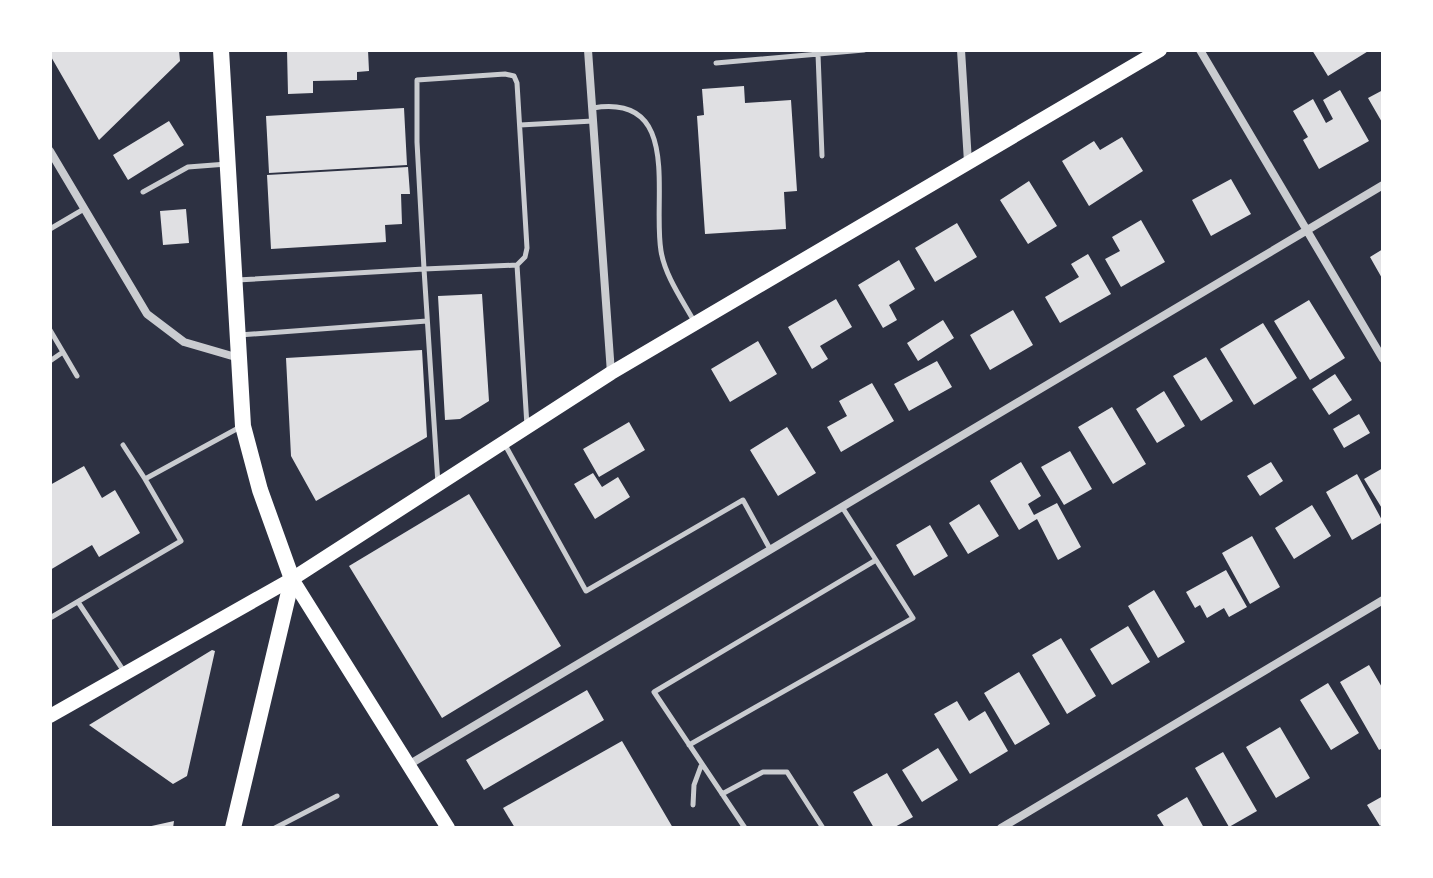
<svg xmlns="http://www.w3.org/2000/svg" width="1433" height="878" viewBox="0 0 1433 878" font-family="'PT Sans Narrow',sans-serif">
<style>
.building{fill:#e0e0e3}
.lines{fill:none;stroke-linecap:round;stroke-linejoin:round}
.service{stroke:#caccd0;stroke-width:5}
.minor{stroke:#caccd0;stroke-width:8}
.secondary{stroke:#fff;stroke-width:14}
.primary{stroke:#fff;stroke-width:16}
</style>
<rect width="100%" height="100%" fill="#2d3142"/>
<!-- building -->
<path class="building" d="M50,50H179L180,61L99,140L50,55Z
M287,50H368L369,71L357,72V80L313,81V93L288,94Z
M1312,50H1370L1328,76Z
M744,86L745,103L791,100L797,191L784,192L786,229L705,234L697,116L704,115L702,89Z
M1340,90L1369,141L1319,169L1303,140L1308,137L1293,111L1313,99L1326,123L1333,119L1323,100Z
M1383,90V124L1368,98Z
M404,108L407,165L269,173L266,116Z
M169,121L184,145L128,180L113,155Z
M1122,137L1143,171L1089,206L1062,161L1094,141L1100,150Z
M408,167L410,194H401L402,224L385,225L386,242L271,249L267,175Z
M1231,179L1251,214L1211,236L1192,200Z
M1029,181L1057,226L1028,244L1000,200Z
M186,209L189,243L163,245L160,211Z
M1141,220L1165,262L1121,287L1105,259L1120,251L1112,237Z
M957,223L977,257L935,282L915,248Z
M1383,249V280L1370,257Z
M1088,254L1111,294L1060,323L1045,297L1079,277L1071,264Z
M899,260L915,289L889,305L897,320L883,328L858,285Z
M482,294L489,401L460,419L445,420L438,296Z
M836,299L852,327L820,346L828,359L812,369L788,327Z
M1309,300L1345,358L1310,380L1274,321Z
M1013,310L1033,345L990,370L970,335Z
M943,320L954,338L918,361L907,343Z
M1263,323L1297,378L1254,405L1220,349Z
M758,341L777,374L730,402L711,369Z
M422,350L427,437L316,501L291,456L286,358Z
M1206,357L1233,401L1201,421L1173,376Z
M937,361L952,387L909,411L894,384Z
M1335,374L1352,400L1329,415L1312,389Z
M872,383L894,421L841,452L827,427L847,416L839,401Z
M1164,391L1185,426L1157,443L1136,409Z
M1112,407L1146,464L1113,484L1078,427Z
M1359,414L1370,433L1344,448L1333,429Z
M629,422L645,450L599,477L583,449Z
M787,427L816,473L778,496L750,450Z
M1070,451L1092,489L1064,505L1041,467Z
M1021,462L1041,496L1028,504L1034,515L1057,503L1081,547L1058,560L1037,519L1019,530L990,481Z
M1271,462L1283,481L1260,496L1247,476Z
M84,466L102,498L115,490L140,533L99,557L92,545L50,570V485Z
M1383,468V510L1364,479Z
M593,473L602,487L618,477L630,497L595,519L574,484Z
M1357,474L1383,522L1352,540L1326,492Z
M469,494L561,646L442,718L349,566Z
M979,504L999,536L968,554L949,523Z
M1312,505L1331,536L1294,559L1275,528Z
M930,525L948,556L914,576L896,545Z
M1252,536L1280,587L1250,604L1222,553Z
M1226,570L1247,607L1229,617L1224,608L1207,618L1200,605L1195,608L1186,592Z
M1154,590L1185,642L1158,658L1128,606Z
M1128,626L1150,662L1112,685L1090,649Z
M1061,638L1096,696L1067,714L1032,655Z
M212,650L215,651L187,776L173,784L89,725Z
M1369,665L1383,689V748L1379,750L1340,682Z
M1019,672L1050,724L1015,745L984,693Z
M1328,683L1359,733L1331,750L1300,700Z
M587,690L604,720L484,790L466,760Z
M957,701L969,721L985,711L1008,751L970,774L934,714Z
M1280,727L1310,778L1276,798L1246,747Z
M622,741L673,828H515L503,808Z
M938,748L958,780L922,802L902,770Z
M1223,752L1257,811L1229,827L1195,768Z
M887,773L913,817L893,828H874L853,792Z
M1383,796V824L1380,826L1367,805Z
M1187,797L1204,828H1165L1157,815Z
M174,821L173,828H147V827Z"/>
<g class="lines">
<!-- service -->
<path class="service" d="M818,54L822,156
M716,63L864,50
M593,108C683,93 652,198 661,251C665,276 683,301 695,323
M520,125L593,121
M143,192L188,167L227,164
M50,229L84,209
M517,265L424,269L417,142V80L505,74L514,76L517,83L527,248L525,257L517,265L527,426
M237,280L424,269L438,484
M50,330L63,352L50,361
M239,335L427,321
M63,352L77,376
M504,443L586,591L743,500L770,549
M123,445L145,479
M78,602L125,673
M50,618L181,541L145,479L242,426
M689,745L913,618L876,560
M722,794L763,772H787L823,828
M693,805L694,785L701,766
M275,828L337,796
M745,828L654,692L876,560L842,507"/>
<!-- minor -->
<path class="minor" d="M588,50L611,373
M961,50L968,162
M1200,50L1383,359
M50,151L147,314L184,342L239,358
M410,764L1383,185
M1001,828L1383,600"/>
<!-- secondary -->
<path class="secondary" d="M292,579L448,828
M50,716L292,579L611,373L1160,50"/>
<!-- primary -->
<path class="primary" d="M221,50L243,426L260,490L292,579L233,828"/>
</g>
<!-- border -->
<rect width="1433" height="878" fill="none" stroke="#ffffff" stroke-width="104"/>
</svg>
